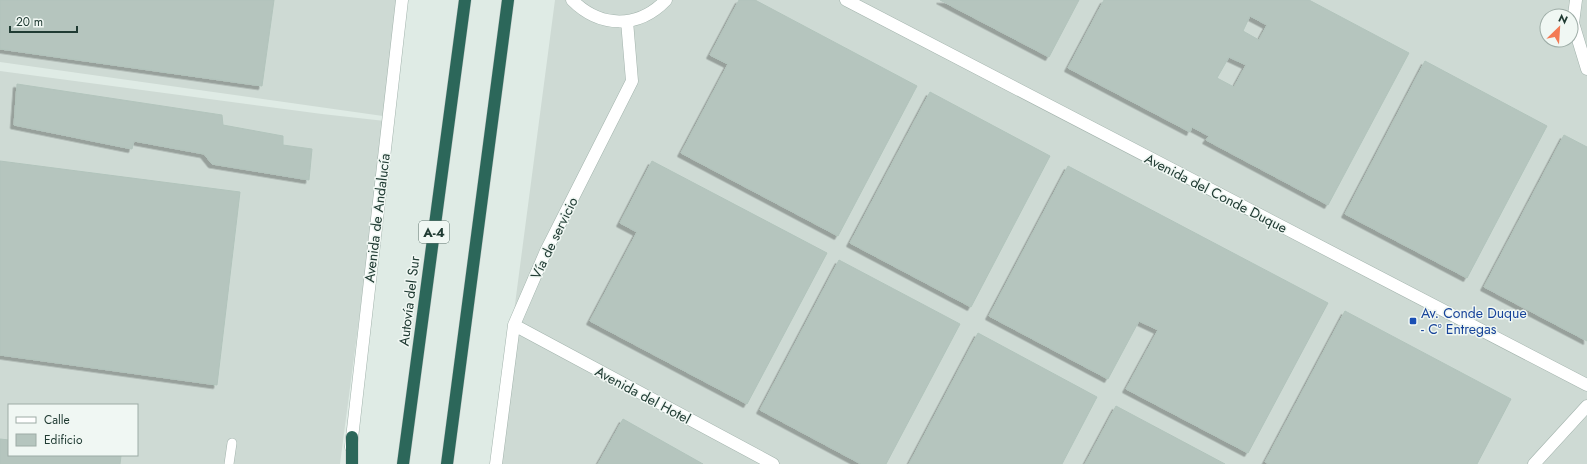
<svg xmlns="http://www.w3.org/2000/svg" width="1587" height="464" viewBox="0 0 1587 464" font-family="Jost,sans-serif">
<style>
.built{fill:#cedad4;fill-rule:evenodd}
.building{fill:#b5c5be;stroke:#b2c4bc;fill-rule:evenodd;filter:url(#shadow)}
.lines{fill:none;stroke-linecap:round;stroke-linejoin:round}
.lane-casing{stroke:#a2b3ac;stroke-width:10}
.street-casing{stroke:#a2b3ac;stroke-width:13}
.highway-casing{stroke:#c1c8c6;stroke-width:13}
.lane{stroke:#fff;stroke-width:9}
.street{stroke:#fff;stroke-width:12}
.highway{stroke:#2c675a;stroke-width:12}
.transit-dot{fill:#1a4fb4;stroke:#f0f7f3;stroke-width:1.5}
.labels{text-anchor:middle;stroke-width:3;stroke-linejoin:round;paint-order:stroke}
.shield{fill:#f0f7f3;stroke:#5e736d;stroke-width:1}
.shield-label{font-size:13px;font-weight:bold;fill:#203b33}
.street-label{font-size:14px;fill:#203b33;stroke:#f0f7f3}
.transit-label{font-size:14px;fill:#164399;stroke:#f0f7f3;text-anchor:start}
</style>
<defs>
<filter id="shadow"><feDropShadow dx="-3.5" dy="3.5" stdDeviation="0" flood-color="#0004"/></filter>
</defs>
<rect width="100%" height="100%" fill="#dfebe5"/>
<!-- built -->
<path class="built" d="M0,0H397L383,116L0,62Z
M555,0H1587V464H494ZM1547,16H1571V40H1547Z
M0,71L322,114L385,121L340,464H0ZM9,405H137V455H9Z"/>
<!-- building -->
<path class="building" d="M0,0H274L262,86L0,49Z
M739,0H755L917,86L838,236L681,153L728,64L710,55Z
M940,0H1079L1049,57Z
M1104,0H1309L1409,53L1328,205L1206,140L1209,136L1192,127L1190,132L1068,68ZM1250,16L1267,25L1259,40L1243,31ZM1229,57L1246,65L1234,87L1217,78Z
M1425,61L1547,126L1467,278L1345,214Z
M17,84L222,115L223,125L283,136V145L312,149L309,180L212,164L204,154L134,141L132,149L14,125Z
M930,92L1050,156L971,307L850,243Z
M1564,135L1587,147V341L1484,287Z
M0,161L240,192L217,385L0,355Z
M652,161L827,253L747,404L590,321L637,232L620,223Z
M1068,166L1328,303L1248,453L1126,389L1158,330L1139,321L1108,379L989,316Z
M839,260L960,324L886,464H861L760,410Z
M1345,311L1511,399L1477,464H1270L1265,462Z
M978,333L1097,397L1062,464H909Z
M1116,406L1225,464H1085Z
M623,419L703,464H598Z
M0,439L9,440V455H114L121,456L120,464H0Z"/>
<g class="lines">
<defs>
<path id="lane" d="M229,464L232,443"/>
<path id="street" d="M572,0C600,28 638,29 666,0
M846,0L1587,385
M1576,0L1573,23L1587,69
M514,325L773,464
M351,447L402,0
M496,464L514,325L546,251L632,81L627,21
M1534,464L1587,406"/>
<path id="highway" d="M352,464V437
M403,464L465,0
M447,464L508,0"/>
</defs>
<!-- lane casing -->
<use href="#lane" class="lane-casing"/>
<!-- street casing -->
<use href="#street" class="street-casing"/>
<!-- highway casing -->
<use href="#highway" class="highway-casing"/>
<!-- lane -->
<use href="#lane" class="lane"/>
<!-- street -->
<use href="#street" class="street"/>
<!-- highway -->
<use href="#highway" class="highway"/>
</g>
<!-- markers -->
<rect class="transit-dot" x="1409" y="317" width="8" height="8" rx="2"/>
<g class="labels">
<!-- shield labels -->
<rect class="shield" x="419" y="221" width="30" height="22" rx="3"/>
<g class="shield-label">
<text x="434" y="237">A-4</text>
</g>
<!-- street labels -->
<g class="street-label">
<text transform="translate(1216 193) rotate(27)" y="5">Avenida del Conde Duque</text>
<text transform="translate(377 218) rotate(-83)" y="5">Avenida de Andalucía</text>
<text transform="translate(554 238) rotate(-64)" y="5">Vía de servicio</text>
<text transform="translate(409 301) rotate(-83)" y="5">Autovía del Sur</text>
<text transform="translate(643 395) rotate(28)" y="5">Avenida del Hotel</text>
</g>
<!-- transit labels -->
<g class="transit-label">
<text x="1421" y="318">Av. Conde Duque<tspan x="1421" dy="16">- Cº Entregas</tspan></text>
</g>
</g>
<!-- legend -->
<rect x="8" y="404" width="130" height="52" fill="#f0f7f3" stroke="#9daca6"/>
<rect x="16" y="417" width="20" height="6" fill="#ffffff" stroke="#9daca6"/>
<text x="44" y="424" font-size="12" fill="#203b33">Calle</text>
<rect x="16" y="434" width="20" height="12" fill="#b5c5be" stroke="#9daca6"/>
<text x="44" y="444" font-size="12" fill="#203b33">Edificio</text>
<!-- north arrow -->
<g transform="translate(1559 28) rotate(25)"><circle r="19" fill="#f0f7f3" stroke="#9daca6"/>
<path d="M0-3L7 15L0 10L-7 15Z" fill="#f37a55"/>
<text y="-6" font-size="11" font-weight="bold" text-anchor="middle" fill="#203b33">N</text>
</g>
<!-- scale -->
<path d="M10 26v6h67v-6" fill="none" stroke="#203b33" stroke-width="2"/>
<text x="16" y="26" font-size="12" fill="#203b33" stroke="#f0f7f3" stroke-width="3" paint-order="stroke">20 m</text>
</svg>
